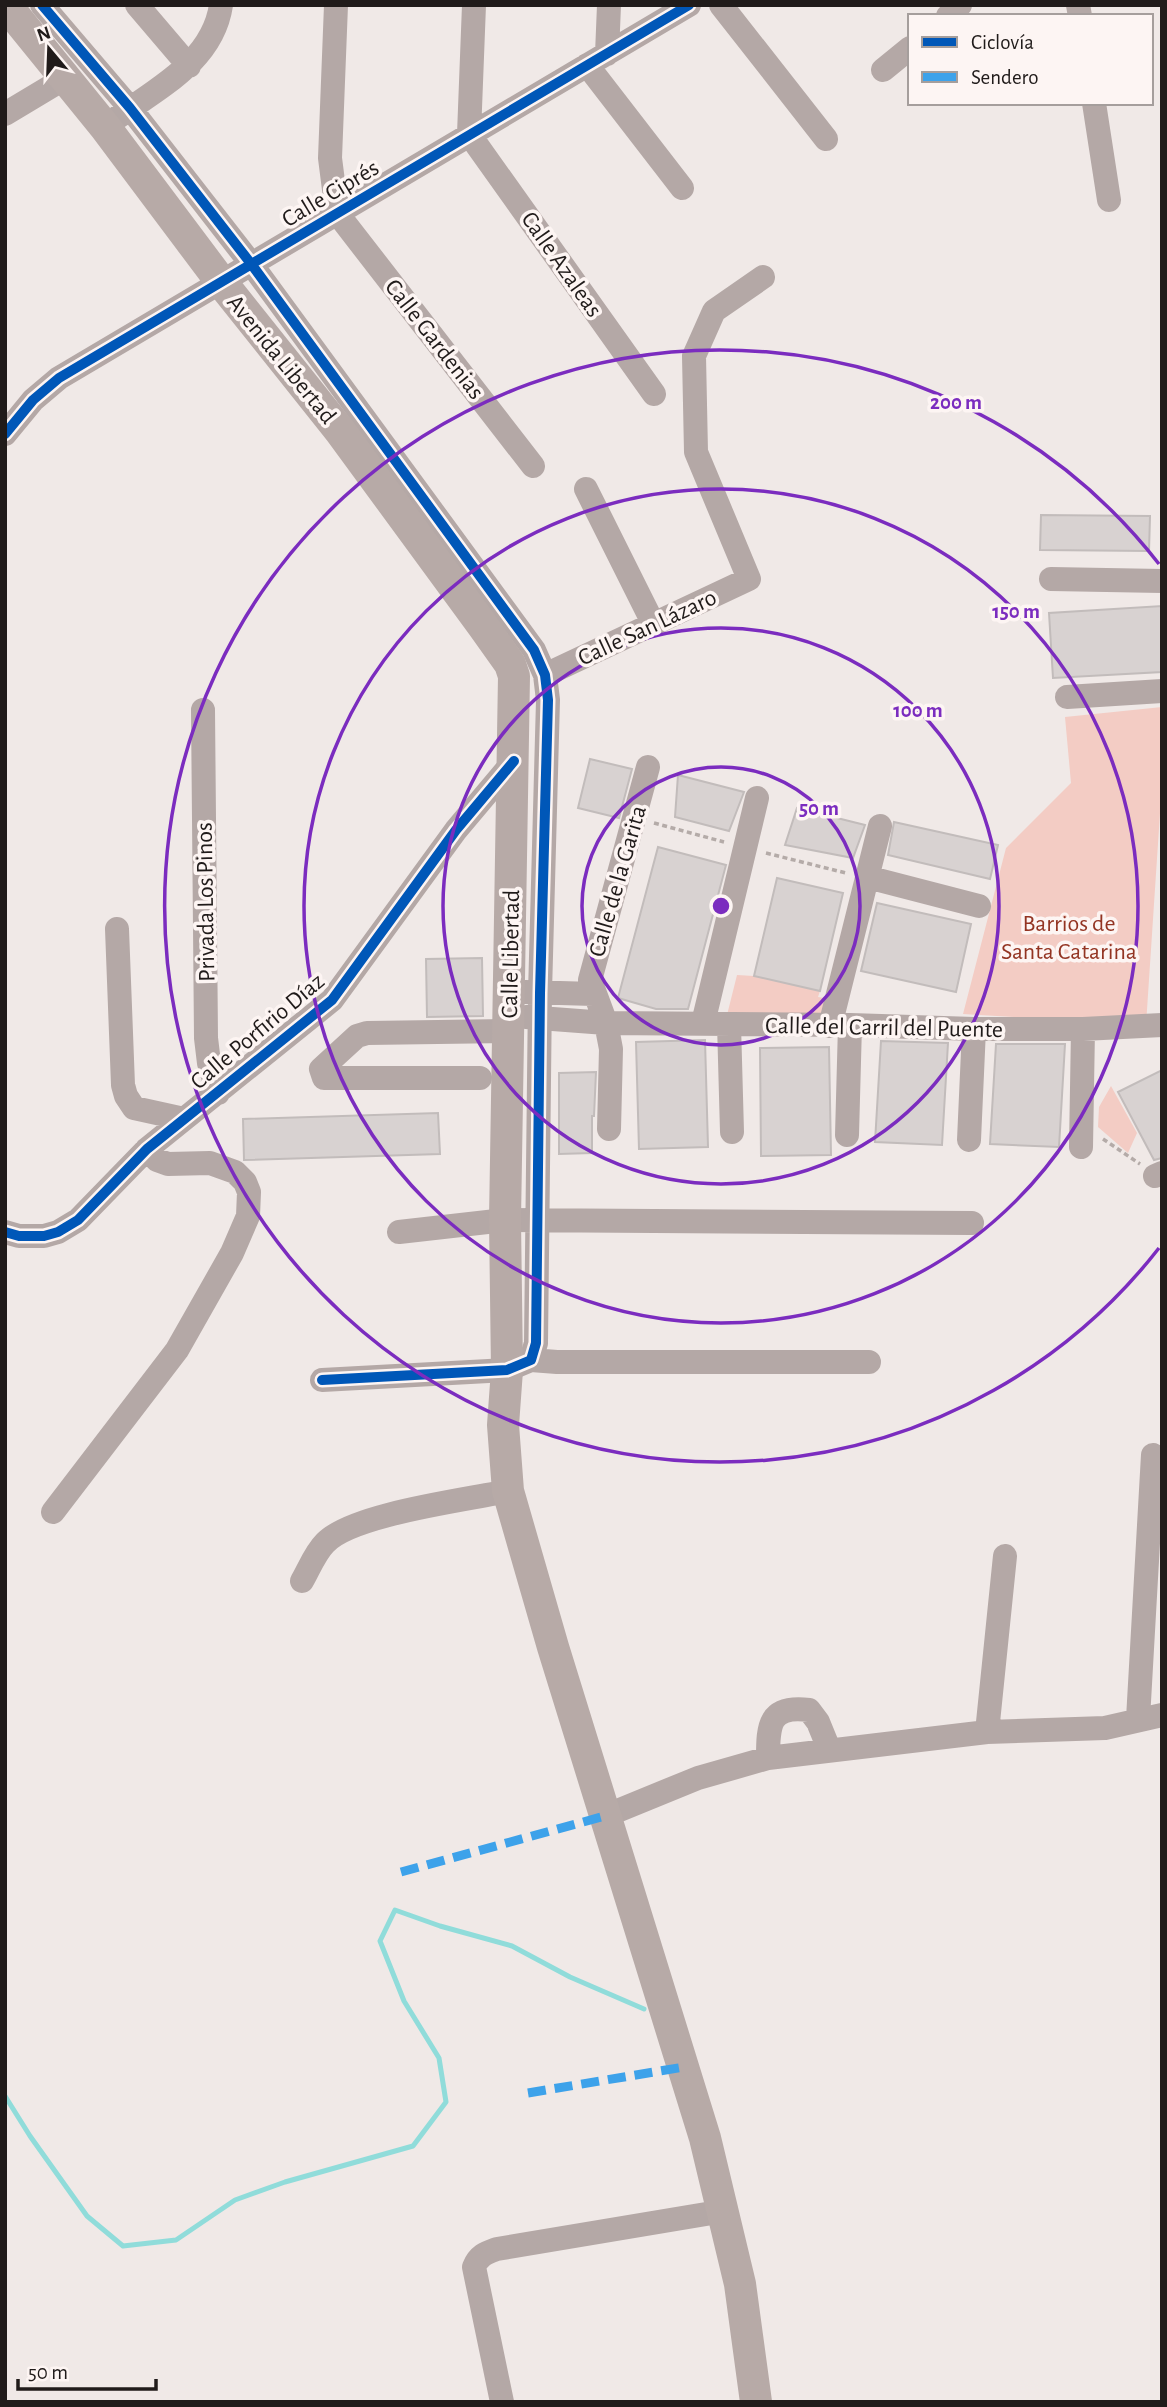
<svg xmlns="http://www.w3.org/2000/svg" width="1167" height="2407" viewBox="0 0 1167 2407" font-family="'Alegreya Sans',sans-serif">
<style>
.green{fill:#f3ccc4}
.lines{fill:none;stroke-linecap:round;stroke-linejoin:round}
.stream{stroke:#90dcda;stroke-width:5}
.building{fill:#d8d2d1;stroke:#c2bcbb;stroke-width:2}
.path{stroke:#b4aba8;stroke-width:3.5;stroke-dasharray:5 3.5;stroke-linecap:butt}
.minor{stroke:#b4a8a6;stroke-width:24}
.major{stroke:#b7aaa7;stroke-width:32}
.quiet{stroke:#3da2ea;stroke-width:9;stroke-dasharray:18 9;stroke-linecap:butt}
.cycleway-casing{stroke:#fdf5f3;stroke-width:15}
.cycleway{stroke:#0057b8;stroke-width:10}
.ring{fill:none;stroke:#7b2cbf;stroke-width:3.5}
.labels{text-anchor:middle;stroke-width:7;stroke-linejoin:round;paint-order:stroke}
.street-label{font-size:24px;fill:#201b1a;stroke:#fdf5f3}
.park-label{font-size:24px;fill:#933422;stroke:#fdf5f3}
.centre{fill:#7b2cbf;stroke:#fdf5f3;stroke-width:3.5}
.ring-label{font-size:21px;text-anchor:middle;font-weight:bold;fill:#7b2cbf;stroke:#fdf5f3;stroke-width:7;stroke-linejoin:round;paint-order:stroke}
</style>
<rect width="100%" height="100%" fill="#f0e9e7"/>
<!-- green -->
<path class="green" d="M1162,707V783L1146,1025L963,1014L1006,848L1071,783L1065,717Z
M737,975L754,976L820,991L818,997L830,999L826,1017L727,1015Z
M1111,1086L1137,1133L1128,1153L1098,1127L1099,1107Z"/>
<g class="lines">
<!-- stream -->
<path class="stream" d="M5,2096L30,2136L87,2216L123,2246L176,2240L235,2200L285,2182L413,2146L446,2102L439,2058L404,2001L380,1941L395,1910L440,1926L512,1946L570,1977L644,2009"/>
</g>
<!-- building -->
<path class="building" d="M1041,515L1150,516L1149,551L1040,550Z
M1162,606V672L1053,678L1049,613Z
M590,759L632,769L619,818L578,808Z
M678,775L744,792L729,831L675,817Z
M797,808L865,825L853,858L785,845Z
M894,822L998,845L990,879L888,855Z
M658,847L726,865L688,1009H656L618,998Z
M777,878L843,893L820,991L754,976Z
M877,903L971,924L956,992L861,971Z
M482,958L483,1016L427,1017L426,959Z
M705,1040L708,1147L639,1149L636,1042Z
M881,1041L948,1043L942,1145L875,1142Z
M996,1044H1065L1059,1147L990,1144Z
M829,1047L831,1155L761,1156L760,1048Z
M1162,1070V1158L1154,1160L1118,1092Z
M596,1072L594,1116H592V1153L559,1154V1073Z
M438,1113L440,1154L244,1160L243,1119Z"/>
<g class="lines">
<!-- path -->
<path class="path" d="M654,823L724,842
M766,853L846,873
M1103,1139L1140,1164"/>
<!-- minor -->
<path class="minor" d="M42,5L130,108L252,265L534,650L545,675L548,700L540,993L536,1343L531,1360L507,1370L322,1380
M137,5L189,66
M336,5L330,158L337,213L533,466
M474,5L469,134L654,394
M721,5L826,139
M1078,5L1080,16
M948,16L960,5
M607,54L609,5
M587,65L682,188
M883,70L910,48
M1094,103L1109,200
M5,114L65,78
M118,117C160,87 213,60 221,5
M5,434L33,400L59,378L689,5
M586,489L653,623
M1051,579L1162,581
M545,675L749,579L696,452L694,356L714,311L763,277
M1067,697L1162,691
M203,710L206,1038L209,1063L218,1093
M867,877L979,906
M117,929L123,1085L126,1096L134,1108L184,1119
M525,992L594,994
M526,1017L606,1023L850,1025L974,1029H1083L1162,1025
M703,1023L757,798
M729,1024L732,1132
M830,1026L880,826
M480,1078H324L321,1069L357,1036L367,1033L508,1031
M609,1129L611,1049L606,1023L590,980L648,767
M847,1135L850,1025
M969,1140L974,1029
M1081,1147L1083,1029
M1155,1176L1162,1173
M5,1232L19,1236H44L58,1232L78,1220L147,1149L332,1000L456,830L514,761
M399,1232L505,1220L972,1223
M531,1360L557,1362H869
M53,1512L177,1350L232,1253L248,1216L249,1192L245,1182L235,1172L210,1163L168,1164L157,1160L147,1149
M302,1581C309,1569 315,1553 325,1543C352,1514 466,1500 508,1491
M1138,1719L1153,1455
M987,1732L1005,1556
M768,1758C768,1725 769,1705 809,1710L818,1722L829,1749
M605,1816L698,1778L768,1758L987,1732L1105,1728L1162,1715
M502,2402L474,2267C479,2255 486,2253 497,2249L724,2211"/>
<!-- major -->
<path class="major" d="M6,5L105,127L222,283L340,431L483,626L510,664L514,676L505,1220L507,1370L503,1425L508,1491L553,1647L705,2138L740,2284L756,2402"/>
<!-- quiet -->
<path class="quiet" d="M401,1872L605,1816
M528,2093L684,2067"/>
<defs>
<path id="cycleway" d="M42,5L130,108L252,265L534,650L545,675L548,700L540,993L536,1343L531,1360L507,1370L322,1380
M5,434L33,400L59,378L689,5
M5,1232L19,1236H44L58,1232L78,1220L147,1149L332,1000L456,830L514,761"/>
</defs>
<!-- cycleway casing -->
<use href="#cycleway" class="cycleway-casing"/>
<!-- cycleway -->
<use href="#cycleway" class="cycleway"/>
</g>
<!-- distance rings -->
<g class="ring">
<circle cx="721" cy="906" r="139"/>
<circle cx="721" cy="906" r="278"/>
<circle cx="721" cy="906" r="417"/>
<path d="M1159 1248A556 556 0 1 1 1159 564"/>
</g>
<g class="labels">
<!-- street labels -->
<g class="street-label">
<text transform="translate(330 193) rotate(-31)" y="8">Calle Ciprés</text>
<text transform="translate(562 264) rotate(55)" y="8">Calle Azaleas</text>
<text transform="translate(435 339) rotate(52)" y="8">Calle Gardenias</text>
<text transform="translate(282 359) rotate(51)" y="8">Avenida Libertad</text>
<text transform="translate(647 627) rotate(-25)" y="8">Calle San Lázaro</text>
<text transform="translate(617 881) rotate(-74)" y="8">Calle de la Garita</text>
<text transform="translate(205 902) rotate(-91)" y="8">Privada Los Pinos</text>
<text transform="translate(510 954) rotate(-89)" y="8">Calle Libertad</text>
<text transform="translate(884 1027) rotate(1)" y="8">Calle del Carril del Puente</text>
<text transform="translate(257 1031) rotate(-40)" y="8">Calle Porfirio Díaz</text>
</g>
<!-- park labels -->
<g class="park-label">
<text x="1069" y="931">Barrios de<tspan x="1069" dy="28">Santa Catarina</tspan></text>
</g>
</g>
<circle cx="721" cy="906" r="10" class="centre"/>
<g class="ring-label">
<text x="956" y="409">200 m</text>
<text x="1016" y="618">150 m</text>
<text x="918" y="717">100 m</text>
<text x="819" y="815">50 m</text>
</g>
<!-- border -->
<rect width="1167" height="2407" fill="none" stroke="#201b1a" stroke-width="14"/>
<!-- legend -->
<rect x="908" y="14" width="245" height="91" fill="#fdf5f3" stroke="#a59e9c" stroke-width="2"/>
<rect x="922" y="37" width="35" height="10" fill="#0057b8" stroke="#a59e9c" stroke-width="2"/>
<text x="971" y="49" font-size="21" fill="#201b1a">Ciclovía</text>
<rect x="922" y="72" width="35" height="10" fill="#3da2ea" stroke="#a59e9c" stroke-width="2"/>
<text x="971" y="84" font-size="21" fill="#201b1a">Sendero</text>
<!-- north arrow -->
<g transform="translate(49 49) rotate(341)" stroke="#fdf5f3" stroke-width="5" paint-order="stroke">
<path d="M0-5L12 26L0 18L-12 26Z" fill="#201b1a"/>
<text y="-10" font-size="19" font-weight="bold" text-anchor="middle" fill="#201b1a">N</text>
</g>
<!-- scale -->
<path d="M18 2379v10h138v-10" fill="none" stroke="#201b1a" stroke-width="3.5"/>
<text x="28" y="2379" font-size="21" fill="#201b1a" stroke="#fdf5f3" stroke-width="5" paint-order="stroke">50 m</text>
</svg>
